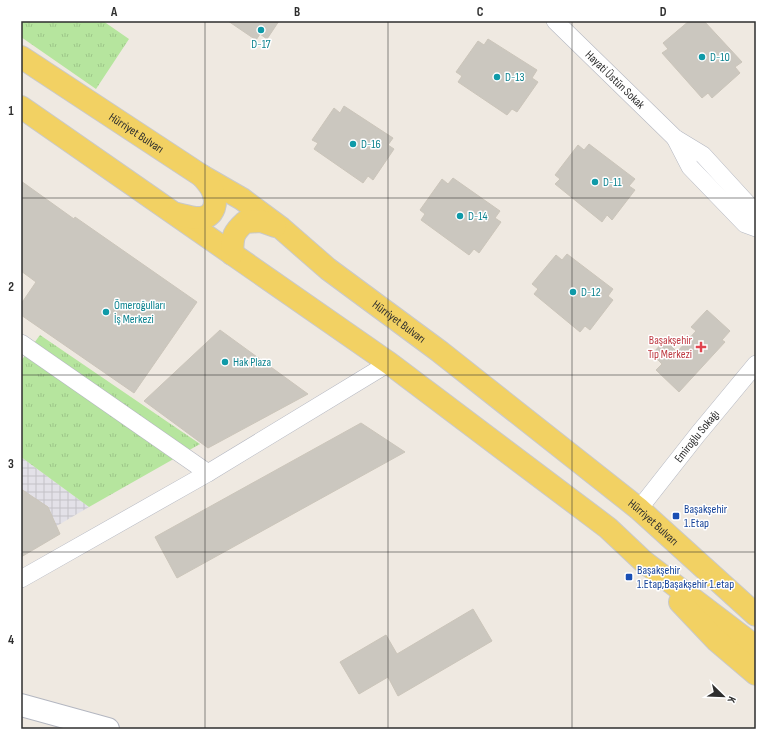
<svg xmlns="http://www.w3.org/2000/svg" width="777" height="750" viewBox="0 0 777 750" font-family="'Sofia Sans Condensed',sans-serif">
<style>
.industrial{fill:url(#industrial-grid)}
.grass{fill:url(#grass-tufts)}
.building{fill:#cbc7bf;stroke:#cbc5ba}
.lines{fill:none;stroke-linecap:round;stroke-linejoin:round}
.minor-casing{stroke:#b4b7c1;stroke-width:18}
.tertiary-casing{stroke:#b4b7c1;stroke-width:24}
.primary-casing{stroke:#c9c9c9;stroke-width:24}
.minor{stroke:#fff;stroke-width:17}
.tertiary{stroke:#fff;stroke-width:22}
.primary{stroke:#f2d163;stroke-width:22}
.grid{fill:none;stroke:#2e2e2e;stroke-width:1;stroke-opacity:0.55}
.culture-dot{fill:#0f9aa8;stroke:#fff;stroke-width:1.5}
.health-dot{fill:#e0444e;stroke:#fff;stroke-width:1.5}
.transit-dot{fill:#1a4fb4;stroke:#fff;stroke-width:1.5}
.labels{text-anchor:middle;stroke-width:3;stroke-linejoin:round;paint-order:stroke}
.culture-label{font-size:12px;fill:#0d838f;stroke:#fff;text-anchor:start}
.street-label{font-size:12px;fill:#2e2e2e;stroke:#fff}
.health-label{font-size:12px;fill:#be3a42;stroke:#fff;text-anchor:end}
.transit-label{font-size:12px;fill:#164399;stroke:#fff;text-anchor:start}
.neatline{fill:none;stroke:#2e2e2e;stroke-width:1.5}
.grid-label{font-size:13px;text-anchor:middle;font-weight:bold;fill:#2e2e2e}
</style>
<defs>
<pattern id="industrial-grid" width="8" height="8" patternUnits="userSpaceOnUse"><rect width="8" height="8" fill="#e3e1e8"/><path d="M0 4h8M4 0v8" fill="none" stroke="#c3c1c7"/></pattern>
<pattern id="grass-tufts" width="24" height="20" patternUnits="userSpaceOnUse"><rect width="24" height="20" fill="#b6e59e"/><path d="M3 7l-1-3M5 7V3M7 7l1-3M15 17l-1-3M17 17v-4M19 17l1-3" fill="none" stroke="#9dc588"/></pattern>
</defs>
<rect width="100%" height="100%" fill="#efe9e1"/>
<!-- industrial -->
<path class="industrial" d="M21,457L89,507L21,547Z"/>
<!-- grass -->
<path class="grass" d="M21,21H103L129,39L96,89L21,37Z
M40,335L200,444L89,507L21,457V361Z"/>
<!-- building -->
<path class="building" d="M228,21H279L267,39L260,34L256,40Z
M689,21H704L742,62L735,67L740,73L712,98L708,93L702,98L662,53L668,49L663,43Z
M488,39L537,70L532,78L538,82L517,112L512,109L507,115L458,82L462,76L456,72L478,41L484,45Z
M344,106L393,138L388,145L394,149L373,180L368,176L363,183L314,149L318,143L312,140L334,108L340,113Z
M589,144L635,179L629,186L635,190L612,220L607,215L602,222L555,184L560,179L555,175L578,145L584,150Z
M453,178L500,211L495,218L501,222L479,253L474,249L469,255L421,220L425,214L420,210L442,179L448,184Z
M21,181L74,219L75,217L197,302L134,393L21,315V304L36,282L21,271Z
M567,254L613,289L608,296L613,300L590,330L585,326L580,332L534,294L538,289L532,284L556,255L562,260Z
M707,310L730,331L722,340L725,342L679,392L656,370L662,364L652,354L665,340L677,352L696,331L691,327Z
M220,330L308,394L208,448L144,401Z
M361,423L405,452L177,578L155,537Z
M21,489L48,507L60,534L21,557Z
M473,609L492,641L398,696L388,677L359,694L340,662L386,635L397,654Z"/>
<g class="lines">
<defs>
<g id="minor">
<path id="s1" d="M555,21L675,138L703,155L756,213"/>
<path d="M675,138L690,167L745,224L756,228"/>
<path d="M21,343L208,473"/>
<path id="s2" d="M639,509L698,434L756,364"/>
<path d="M21,579L208,473L389,363"/>
</g>
<path id="tertiary" d="M21,705L108,729"/>
<g id="primary">
<path id="s3" d="M21,57L202,176L242,199L281,228L328,269L439,351L639,509L756,615"/>
<path d="M21,107L389,363L608,528L643,561L756,647"/>
<path d="M177,214C190,217 208,224 214,208C216,202 215,197 213,192C211,186 206,181 202,176"/>
<path d="M232,254C233,236 232,234 245,222L261,221L275,226"/>
<path d="M680,602L716,640L756,674"/>
</g>
</defs>
<!-- minor casing -->
<use href="#minor" class="minor-casing"/>
<!-- tertiary casing -->
<use href="#tertiary" class="tertiary-casing"/>
<!-- primary casing -->
<use href="#primary" class="primary-casing"/>
<!-- minor -->
<use href="#minor" class="minor"/>
<!-- tertiary -->
<use href="#tertiary" class="tertiary"/>
<!-- primary -->
<use href="#primary" class="primary"/>
</g>
<!-- grid -->
<path class="grid" d="M205,21V729M388,21V729M572,21V729M21,198H756M21,375H756M21,552H756"/>
<!-- markers -->
<g class="culture-dot">
<circle cx="261" cy="30" r="4"/>
<circle cx="702" cy="57" r="4"/>
<circle cx="497" cy="77" r="4"/>
<circle cx="353" cy="144" r="4"/>
<circle cx="595" cy="182" r="4"/>
<circle cx="460" cy="216" r="4"/>
<circle cx="573" cy="292" r="4"/>
<circle cx="106" cy="312" r="4"/>
<circle cx="225" cy="362" r="4"/>
</g>
<path class="health-dot" d="M699 341h4v4h4v4h-4v4h-4v-4h-4v-4h4z"/>
<g class="transit-dot">
<rect x="672" y="512" width="8" height="8" rx="2"/>
<rect x="625" y="573" width="8" height="8" rx="2"/>
</g>
<g class="labels">
<!-- culture labels -->
<g class="culture-label">
<text x="261" y="48" text-anchor="middle">D-17</text>
<text x="710" y="61">D-10</text>
<text x="505" y="81">D-13</text>
<text x="361" y="148">D-16</text>
<text x="603" y="186">D-11</text>
<text x="468" y="220">D-14</text>
<text x="581" y="296">D-12</text>
<text x="114" y="309">Ömeroğulları<tspan x="114" dy="14">İş Merkezi</tspan></text>
<text x="233" y="366">Hak Plaza</text>
</g>
<!-- street labels -->
<g class="street-label">
<text dy="4" stroke="none"><textPath href="#s1" startOffset="84">Hayati Üstün Sokak</textPath></text>
<text dy="4" stroke="none"><textPath href="#s3" startOffset="138">Hürriyet Bulvarı</textPath></text>
<text dy="4" stroke="none"><textPath href="#s3" startOffset="462">Hürriyet Bulvarı</textPath></text>
<text dy="4" stroke="none"><textPath href="#s2" startOffset="93">Emiroğlu Sokağı</textPath></text>
<text dy="4" stroke="none"><textPath href="#s3" startOffset="786">Hürriyet Bulvarı</textPath></text>
</g>
<!-- health labels -->
<g class="health-label">
<text x="692" y="344">Başakşehir<tspan x="692" dy="14">Tıp Merkezi</tspan></text>
</g>
<!-- transit labels -->
<g class="transit-label">
<text x="684" y="513">Başakşehir<tspan x="684" dy="14">1.Etap</tspan></text>
<text x="637" y="574">Başakşehir<tspan x="637" dy="14">1.Etap;Başakşehir 1.etap</tspan></text>
</g>
</g>
<!-- border -->
<rect width="777" height="750" fill="none" stroke="#ffffff" stroke-width="44"/>
<!-- north arrow -->
<g transform="translate(723 696) rotate(113)" stroke="#ffffff" stroke-width="3" paint-order="stroke">
<path d="M0-3L7 15L0 10L-7 15Z" fill="#2e2e2e"/>
<text y="-6" font-size="11" font-weight="bold" text-anchor="middle" fill="#2e2e2e">K</text>
</g>
<rect x="22" y="22" width="733" height="706" class="neatline"/>
<g class="grid-label">
<text x="114" y="16">A</text>
<text x="297" y="16">B</text>
<text x="480" y="16">C</text>
<text x="663" y="16">D</text>
<text x="11" y="115">1</text>
<text x="11" y="291">2</text>
<text x="11" y="468">3</text>
<text x="11" y="644">4</text>
</g>
</svg>
